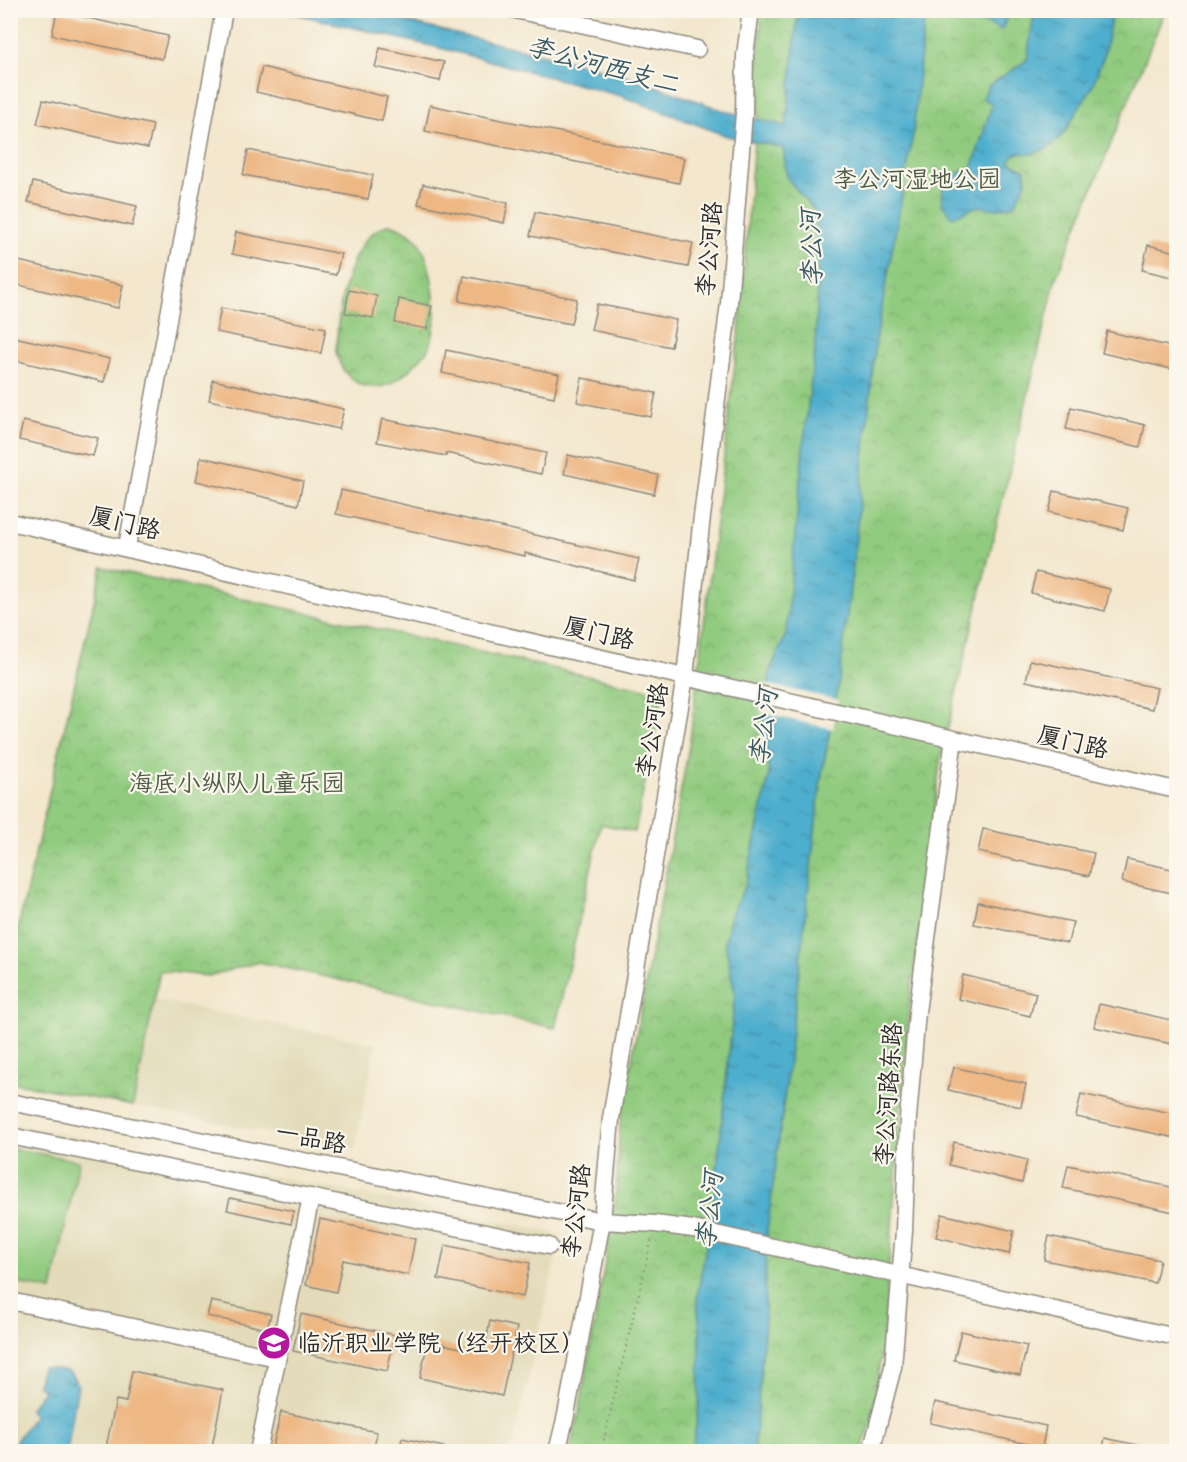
<svg xmlns="http://www.w3.org/2000/svg" width="1187" height="1462" viewBox="0 0 1187 1462" font-family="Caveat,'LXGW WenKai TC',sans-serif">
<style>
.built{fill:#e3dbba}
.grass{fill:#91cb7f;stroke:#5e7b55;stroke-width:1.5}
.park{fill:url(#park-crowns);stroke:#5e7b55;stroke-width:1.5}
.water{fill:url(#water-ripples);stroke:#3c6c7c;stroke-width:1.5}
.pier{fill:#f3e7cd}
.building{fill:#eeb885}
.lines{fill:none;stroke-linecap:round;stroke-linejoin:round}
.minor-casing{stroke:#8f897c;stroke-width:19}
.path{stroke:#8f897c;stroke-width:2;stroke-dasharray:1.5 4.5;stroke-linecap:butt}
.minor{stroke:#fff;stroke-width:16}
.labels{text-anchor:middle;stroke-width:4.5;stroke-linejoin:round;paint-order:stroke}
.park-label{font-size:24px;fill:#4a5b44;stroke:#fbf7ec}
.street-label{font-size:24px;fill:#2b2b2b;stroke:#fbf7ec}
.poi-label{font-size:24px;fill:#2b2b2b;stroke:#fbf7ec;text-anchor:start}
.water-label{font-size:26px;font-style:italic;fill:#375964;stroke:#fbf7ec}
</style>
<defs>
<pattern id="park-crowns" width="20" height="18" patternUnits="userSpaceOnUse" patternTransform="scale(1.5)"><rect width="20" height="18" fill="#91cb7f"/><path d="M2 6a3 3 0 1 1 6 0M12 15a3 3 0 1 1 6 0" fill="none" stroke="#7dae6e"/></pattern>
<pattern id="water-ripples" width="26" height="14" patternUnits="userSpaceOnUse" patternTransform="scale(1.5)"><rect width="26" height="14" fill="#4eaecd"/><path d="M2 4q2-2 4 0t4 0M15 11q2-2 4 0t4 0" fill="none" stroke="#418ea7"/></pattern>
</defs>
<rect width="100%" height="100%" fill="#fbf7ec"/>
<filter id="ink" filterUnits="userSpaceOnUse"><feTurbulence type="fractalNoise" baseFrequency=".0167" numOctaves="2"/><feDisplacementMap in="SourceGraphic" scale="12" xChannelSelector="R" yChannelSelector="G"/><feConvolveMatrix kernelMatrix="1 2 1 2 8 2 1 2 1" color-interpolation-filters="sRGB"/></filter>
<filter id="wash" filterUnits="userSpaceOnUse"><feTurbulence type="fractalNoise" baseFrequency=".008" numOctaves="4" result="noise"/><feDisplacementMap in="SourceGraphic" scale="24" xChannelSelector="R" yChannelSelector="G"/><feGaussianBlur stdDeviation="1.35" result="paint"/><feColorMatrix in="noise" values="0 0 0 0 0 0 0 0 0 0 0 0 0 0 0 0 0 1.4 0 .05"/><feComposite in="paint" operator="in"/></filter>
<g filter="url(#wash)">
<rect width="100%" height="100%" fill="#f3e7cd"/>
<!-- built -->
<path class="built" d="M155,1000L376,1044L355,1150L133,1106Z
M10,1123L561,1234L512,1451H11Z"/>
<!-- grass -->
<path class="grass" d="M10,1148L79,1161L52,1290L11,1282Z"/>
<!-- park -->
<path class="park" d="M762,11H1165L1056,278L941,756L909,1009L884,1330L872,1422L861,1451L569,1452L578,1418L615,1205L620,1124L690,740L740,322L753,152L759,108L757,65Z
M390,224C402,228 413,233 420,244C433,267 441,322 429,347C425,356 416,363 408,371C399,380 386,388 372,387C355,387 341,371 337,356C335,351 337,343 337,338C339,305 345,269 364,242C371,232 380,227 390,224Z
M102,567L663,693L635,832L601,824L555,1028L259,962L208,976L160,971L133,1106L11,1082V958Z"/>
<!-- water -->
<path class="water" d="M1037,10L1117,11L1112,14L1104,55L1092,87L1064,133L1050,147L1033,154L1016,153L1009,161L1025,170L1026,183L1014,205L996,209L978,206L952,217L942,204L943,185L948,176L972,169L992,104L983,98L988,86L1027,60L1033,20Z
M283,11H361L616,72L728,112L786,126L798,11H925L913,135L876,340L854,555L840,675L821,779L786,1084L766,1240L765,1322L754,1451H692L699,1405L700,1335L697,1297L713,1207L735,995L725,942L731,915L745,886L769,775L763,725L770,671L786,634L804,438L815,349L818,279L816,213L787,178L783,148L727,136L621,96L452,51Z
M958,11H1009L1002,30Z
M42,1367L69,1371L78,1385L67,1451H11V1448L34,1416L29,1410L44,1390L37,1385Z"/>
<!-- pier -->
<path class="pier" d="M765,684L838,700L833,729L761,713Z"/>
<g id="blocks">
<!-- building -->
<path class="building" d="M57,11L168,36L162,59L52,35Z
M380,48L444,62L440,81L375,67Z
M262,67L387,97L382,121L256,92Z
M43,100L153,125L148,148L37,124Z
M430,105L684,158L679,183L425,131Z
M248,150L373,175L368,199L243,175Z
M33,182L137,206L132,226L28,202Z
M423,184L508,203L504,223L418,204Z
M535,212L693,243L688,267L530,236Z
M236,232L341,254L336,275L232,254Z
M1148,245L1176,252V278L1142,270Z
M10,259L123,285L118,308L10,283Z
M464,276L577,299L571,324L459,301Z
M349,290L377,296L373,318L345,313Z
M399,299L432,306L427,329L395,323Z
M597,304L676,320L671,347L591,330Z
M221,308L326,328L321,353L216,332Z
M1107,331L1176,348V370L1102,353Z
M10,336L110,359L104,382L10,359Z
M446,350L559,374L554,397L442,373Z
M582,378L656,393L651,417L577,402Z
M213,380L344,409L339,429L209,400Z
M1071,407L1145,425L1140,447L1066,429Z
M382,419L546,453L541,474L446,453V456L377,442Z
M23,421L98,438L93,456L19,440Z
M568,455L658,475L654,494L564,474Z
M201,457L303,481L298,505L196,481Z
M341,490L639,559L634,580L525,553V556L336,514Z
M1054,491L1128,508L1123,530L1049,512Z
M1036,572L1110,589L1105,611L1031,593Z
M1030,660L1157,688L1152,709L1026,681Z
M983,829L1094,853L1089,876L978,852Z
M1127,859L1176,870V894L1122,882Z
M978,902L1073,922L1068,943L974,924Z
M963,975L1036,993L1030,1016L958,999Z
M1099,1004L1176,1021V1045L1094,1027Z
M954,1067L1026,1084L1021,1107L948,1090Z
M1081,1094L1176,1114V1138L1076,1117Z
M954,1142L1027,1160L1022,1183L949,1165Z
M1068,1165L1176,1188L1174,1212L1063,1188Z
M230,1198L294,1211L291,1224L227,1210Z
M942,1214L1014,1231L1009,1254L936,1237Z
M320,1219L415,1239L408,1275L343,1260L336,1292L306,1285Z
M1049,1236L1160,1260L1155,1283L1044,1260Z
M445,1245L530,1263L523,1297L438,1279Z
M211,1301L271,1314L267,1329L207,1316Z
M301,1314L395,1335L387,1371L293,1351Z
M490,1321L517,1327L502,1396L420,1378L428,1341L484,1353Z
M961,1331L1027,1346L1020,1375L954,1360Z
M132,1371L223,1390L211,1452H105L116,1400L126,1402Z
M935,1402L1046,1426L1042,1447L930,1423Z
M281,1412L377,1432L373,1452H282L272,1450Z
M402,1438L444,1447V1452H399Z
M1105,1438L1147,1447L1146,1452H1102Z"/>
</g>
</g>
<g filter="url(#ink)">
<use href="#blocks" fill-opacity="0" stroke="#8f897c" stroke-width="1.5"/>
<g class="lines">
<defs>
<path id="minor" d="M515,10L697,49
M10,522L1176,790
M127,547L224,10
M10,1102L602,1221L655,1224L693,1229L1176,1337
M10,1136L549,1246
M10,1301L277,1358
M258,1452L311,1197
M557,1452L566,1415L602,1221L611,1118L685,677L701,525L729,303L744,113L745,55L751,10
M871,1452L893,1367L904,1231L908,1118L917,1012L954,739"/>
</defs>
<!-- minor casing -->
<use href="#minor" class="minor-casing"/>
<!-- path -->
<path class="path" d="M601,1452L652,1238"/>
<!-- minor -->
<use href="#minor" class="minor"/>
</g>
</g>
<!-- icons -->
<defs>
<symbol id="school-disc" viewBox="-11 -11 22 22"><circle r="9.5" fill="#b5179e" stroke="#fbf7ec"/><path d="M0-5L7-2L0 1L-7-2ZM-4 1L0 2.5L4 1V4Q0 6-4 4Z" fill="#fff"/></symbol>
</defs>
<g fill-rule="evenodd">
<use href="#school-disc" x="255" y="1324" width="38" height="38"/>
</g>
<g class="labels">
<!-- park labels -->
<g class="park-label">
<text x="917" y="187">李公河湿地公园</text>
<text x="237" y="791">海底小纵队儿童乐园</text>
</g>
<!-- street labels -->
<g class="street-label">
<text transform="translate(709 249) rotate(-85)" y="8">李公河路</text>
<text transform="translate(125 523) rotate(13)" y="8">厦门路</text>
<text transform="translate(599 633) rotate(13)" y="8">厦门路</text>
<text transform="translate(652 730) rotate(-81)" y="8">李公河路</text>
<text transform="translate(1073 742) rotate(13)" y="8">厦门路</text>
<text transform="translate(888 1094) rotate(-86)" y="8">李公河路东路</text>
<text transform="translate(311 1138) rotate(11)" y="8">一品路</text>
<text transform="translate(576 1211) rotate(-83)" y="8">李公河路</text>
</g>
<!-- poi labels -->
<g class="poi-label">
<text x="297" y="1351">临沂职业学院（经开校区）</text>
</g>
<!-- water labels -->
<g class="water-label">
<text transform="translate(603 65) rotate(15)" y="9">李公河西支二</text>
<text transform="translate(811 248) rotate(-92)" y="9">李公河</text>
<text transform="translate(763 727) rotate(-83)" y="9">李公河</text>
<text transform="translate(709 1210) rotate(-84)" y="9">李公河</text>
</g>
</g>
<!-- margin -->
<rect width="1187" height="1462" fill="none" stroke="#fbf7ec" stroke-width="36"/>
</svg>
